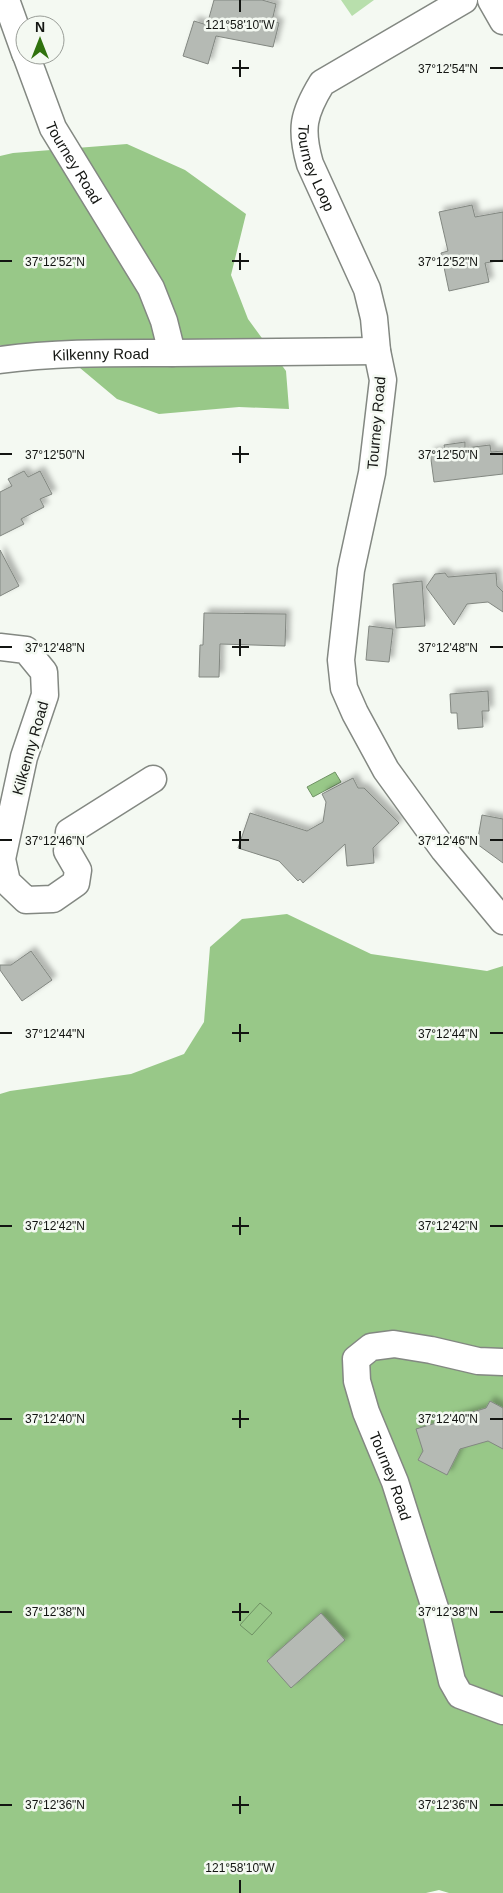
<svg xmlns="http://www.w3.org/2000/svg" width="503" height="1893" viewBox="0 0 503 1893" font-family="Helvetica,sans-serif">
  <style>
    .green { fill: #b8dfac }
    .forest { fill: #98c888 }
    .water { fill: #98c888; stroke: #709265 }
    .building { fill: #b5bab4; stroke: #828781; filter: url(#shadow) }
    .lines { fill: none; stroke-linecap: round; stroke-linejoin: round }
    .minor-casing { stroke: #838882; stroke-width: 29 }
    .minor { stroke: #fff; stroke-width: 26 }
    .ticks { fill: none; stroke: #131512; stroke-width: 2 }
    .labels { text-anchor: middle; dominant-baseline: central; stroke-width: 5; stroke-linejoin: round; paint-order: stroke }
    .street-label { font-size: 15px; fill: #131512; stroke: #f4f9f2 }
    .ticks-label { font-size: 12px; text-anchor: middle; fill: #131512; stroke: #f4f9f2; stroke-width: 5; stroke-linejoin: round; paint-order: stroke }
  </style>
  <defs>
    <filter id="shadow"><feDropShadow dx="4.5" dy="-4.5" stdDeviation="2.5" flood-color="#0004"/></filter>
  </defs>
  <rect width="100%" height="100%" fill="#f4f9f2"/>
  <path class="green" d="M341,0H374L352,16Z"/>
  <g class="forest">
    <path d="M127,144L185,170L246,214L231,275L248,319L286,371L289,409L239,407L159,414L117,399L55,347L0,345V156L13,153Z"/>
    <path d="M287,914L371,954L487,971L503,966V1893H449L439,1890L426,1893H0V1094L10,1091L131,1074L184,1054L204,1022L210,947L242,919Z"/>
  </g>
  <g class="water">
    <path d="M335,772L341,782L313,797L307,787Z"/>
    <path d="M260,1603L272,1613L252,1635L240,1625Z"/>
  </g>
  <g class="building">
    <path d="M214,0H262L276,4L272,21L279,23L273,47L216,36L208,64L183,56L194,21L207,25Z"/>
    <path d="M472,205L475,217L503,212V260L485,263L489,282L449,291L441,253L448,251L439,212Z"/>
    <path d="M465,442V448L490,445L491,452L503,451V474L434,482L430,452L445,450L444,445Z"/>
    <path d="M24,471L28,477L40,471L52,494L40,499L44,507L21,519L24,524L0,536V492L12,486L8,479Z"/>
    <path d="M0,550L19,586L0,596Z"/>
    <path d="M445,573L448,577L496,573L497,586L503,592V612L488,602L467,604L454,625L426,587L435,574Z"/>
    <path d="M422,581L425,626L396,628L393,584Z"/>
    <path d="M204,613L286,614L285,646L220,644L219,677H199L200,645H203Z"/>
    <path d="M369,626L393,629L389,662L366,660Z"/>
    <path d="M488,691L489,711H482L483,727L458,729L457,713H451L450,694Z"/>
    <path d="M353,778L358,788H364L399,823L373,848L374,863L347,866L345,844L303,883L300,879L298,881L279,861L238,848L250,813L307,831L323,822L326,802L322,794Z"/>
    <path d="M482,815L503,819V863L477,844Z"/>
    <path d="M31,951L52,980L22,1001L0,970V965H11Z"/>
    <path d="M490,1401L503,1408V1449L488,1441L460,1449L447,1475L418,1460L423,1451L416,1429L486,1408Z"/>
    <path d="M321,1613L345,1640L291,1688L267,1661Z"/>
  </g>
  <g class="lines">
    <g class="minor-casing">
      <g id="minor">
        <path d="M6,0L25,53"/>
        <path id="s1" d="M464,0L322,83C303,114 300,129 310,164L367,289L374,318L377,351L383,380L372,473L351,570L341,660L344,688L355,713L386,770L444,850L503,921"/>
        <path d="M491,0L503,21"/>
        <path id="s2" d="M26,55L53,128L151,288L164,321L172,353L377,351"/>
        <path id="s3" d="M0,360C57,352 115,353 172,353"/>
        <path d="M0,647L26,650L44,672L45,695L24,757L2,859L7,882L26,900L53,899L76,883L78,870L67,851L69,832L153,779"/>
        <path id="s4" d="M503,1362L478,1361L431,1350L394,1344L371,1347L356,1359L357,1381L366,1412L395,1482L435,1608L452,1681L460,1695L503,1711"/>
      </g>
    </g>
    <use href="#minor" class="minor"/>
  </g>
  <path class="ticks" d="M240,0V12M240,60V77M232,68H249M490,68H503M240,253V270M0,261H12M232,261H249M490,261H503M240,446V463M0,454H12M232,454H249M490,454H503M240,639V656M0,647H12M232,647H249M490,647H503M240,831V849M0,840H12M232,840H249M490,840H503M240,1024V1042M0,1033H12M232,1033H249M490,1033H503M240,1217V1235M0,1226H12M232,1226H249M490,1226H503M240,1410V1428M0,1419H12M232,1419H249M490,1419H503M240,1603V1621M0,1612H12M232,1612H249M490,1612H503M240,1796V1814M0,1805H12M232,1805H249M490,1805H503M240,1880V1893"/>
  <g class="labels">
    <g class="street-label">
      <text stroke="none"><textPath href="#s2" startOffset="118">Tourney Road</textPath></text>
      <text stroke="none"><textPath href="#s1" startOffset="255">Tourney Loop</textPath></text>
      <text stroke="none"><textPath href="#s3" startOffset="101">Kilkenny Road</textPath></text>
      <text transform="translate(376 423) rotate(-85)">Tourney Road</text>
      <text transform="translate(30 748) rotate(-74)">Kilkenny Road</text>
      <text stroke="none"><textPath href="#s4" startOffset="276">Tourney Road</textPath></text>
    </g>
  </g>
  <g class="ticks-label">
    <text x="240" y="29">121°58'10"W</text>
    <text x="448" y="73">37°12'54"N</text>
    <text x="55" y="266">37°12'52"N</text>
    <text x="448" y="266">37°12'52"N</text>
    <text x="55" y="459">37°12'50"N</text>
    <text x="448" y="459">37°12'50"N</text>
    <text x="55" y="652">37°12'48"N</text>
    <text x="448" y="652">37°12'48"N</text>
    <text x="55" y="845">37°12'46"N</text>
    <text x="448" y="845">37°12'46"N</text>
    <text x="55" y="1038">37°12'44"N</text>
    <text x="448" y="1038">37°12'44"N</text>
    <text x="55" y="1230">37°12'42"N</text>
    <text x="448" y="1230">37°12'42"N</text>
    <text x="55" y="1423">37°12'40"N</text>
    <text x="448" y="1423">37°12'40"N</text>
    <text x="55" y="1616">37°12'38"N</text>
    <text x="448" y="1616">37°12'38"N</text>
    <text x="55" y="1809">37°12'36"N</text>
    <text x="448" y="1809">37°12'36"N</text>
    <text x="240" y="1872">121°58'10"W</text>
  </g>
  <g transform="translate(40 40)"><circle r="24" fill="#f4f9f2" stroke="#9a9e98"/>
  <path d="M0-4L9 19L0 12L-9 19Z" fill="#30720e"/>
  <text y="-8" font-size="14" font-weight="bold" text-anchor="middle" fill="#131512">N</text>
  </g>
</svg>
